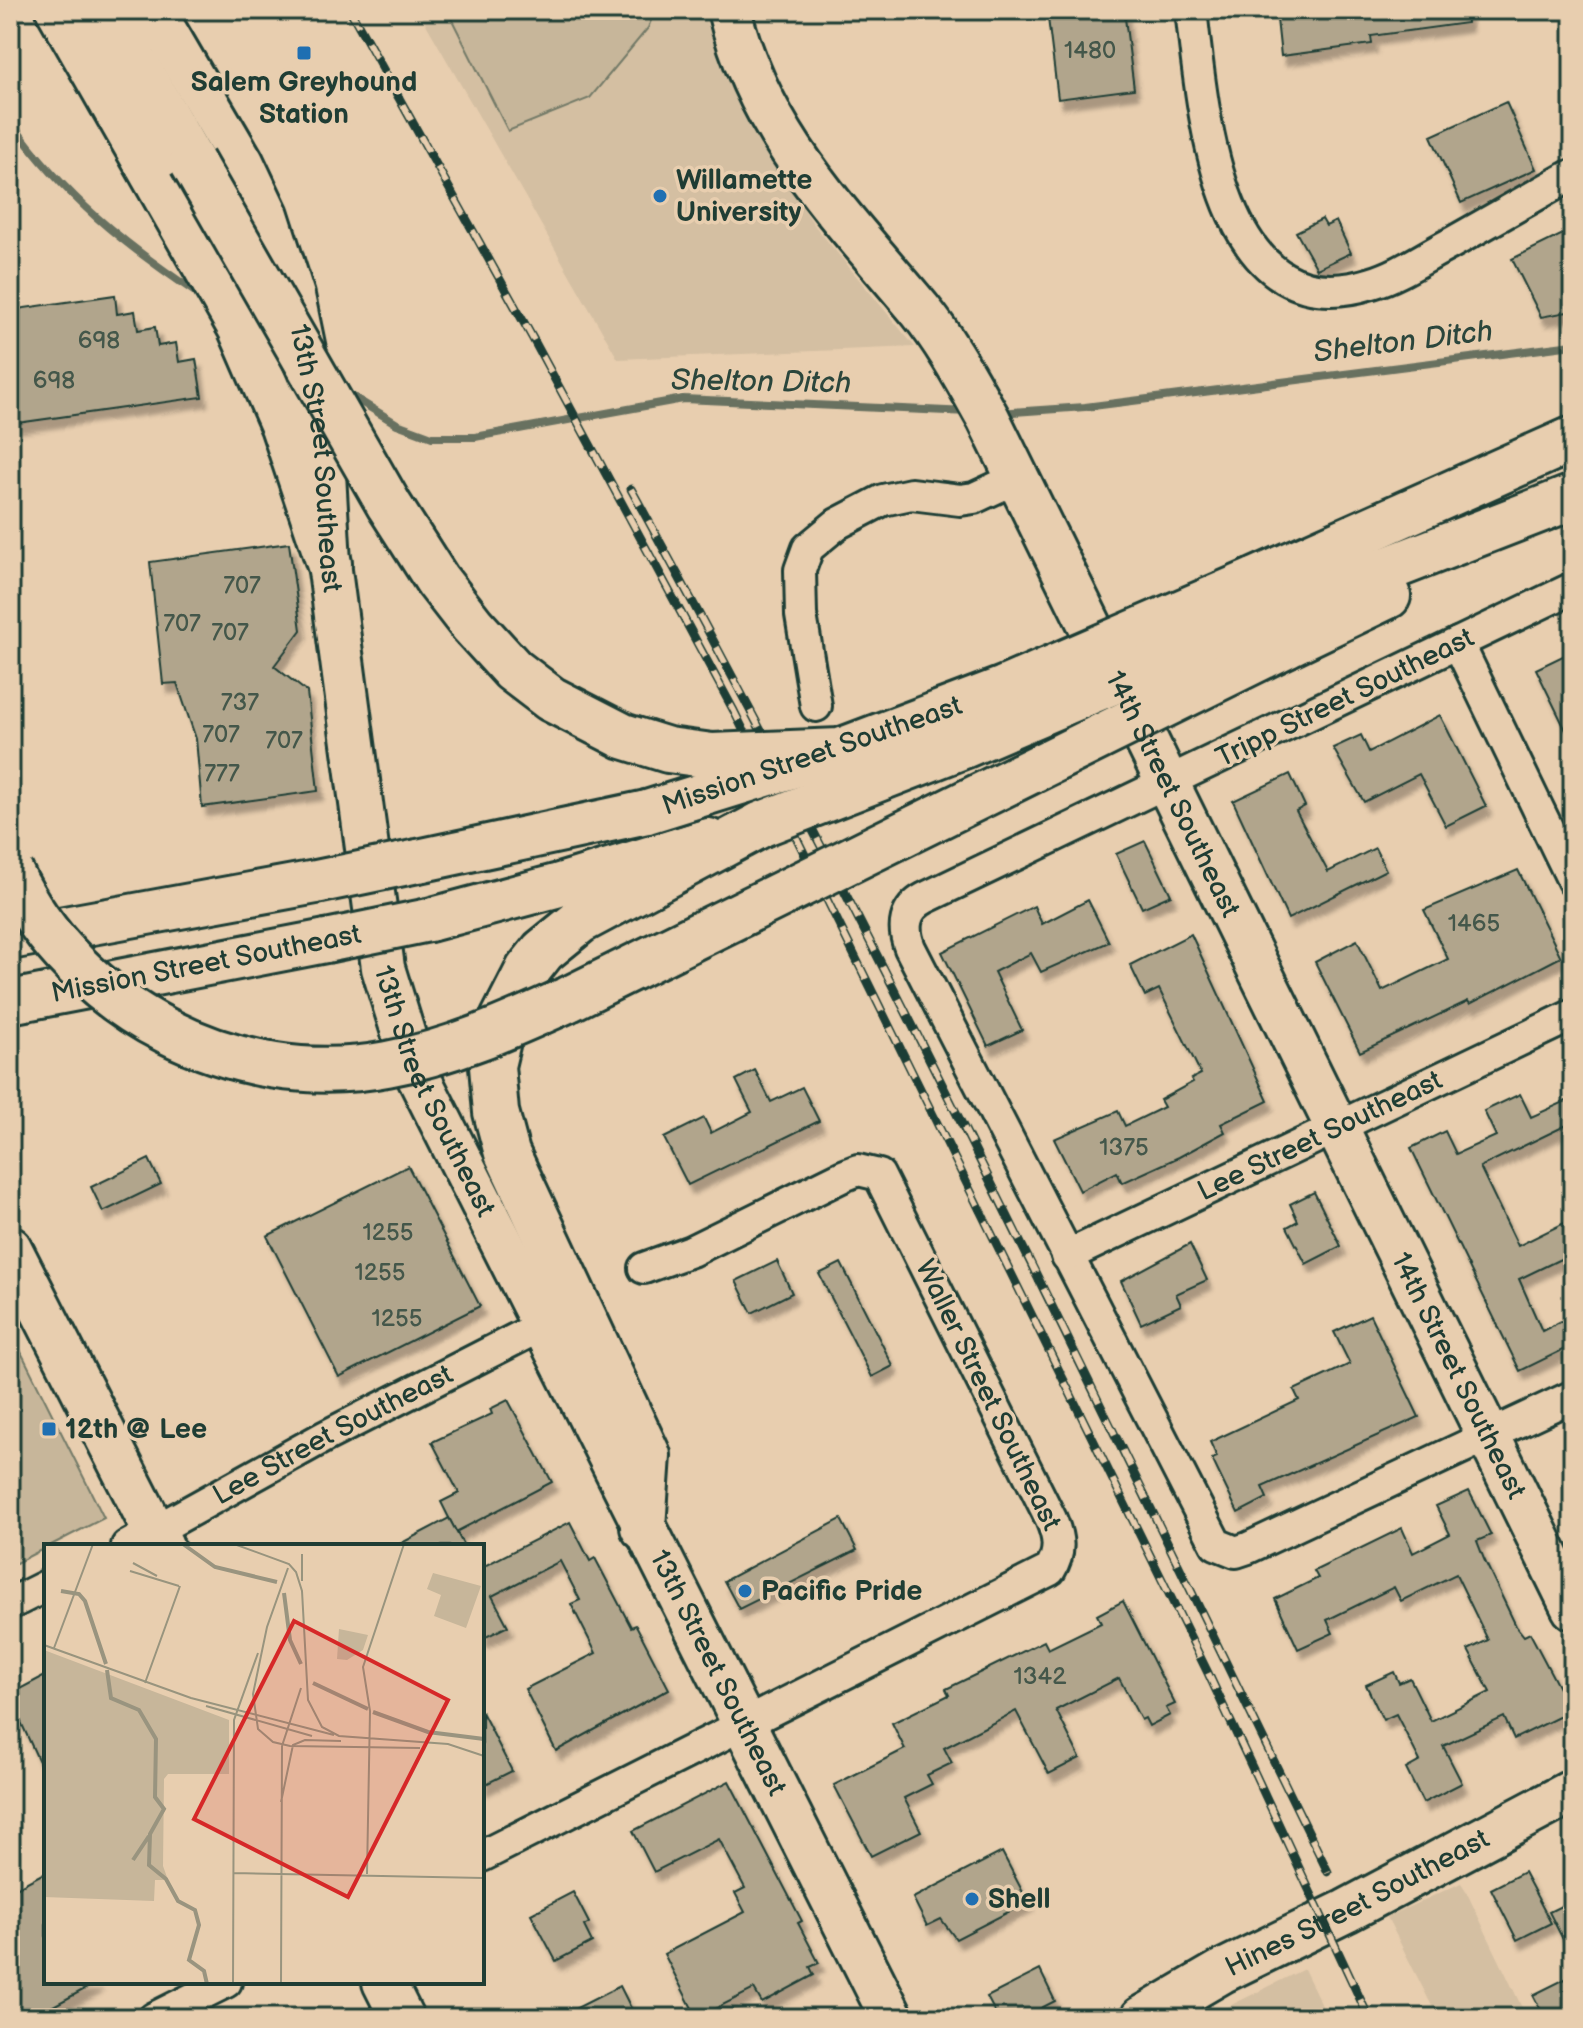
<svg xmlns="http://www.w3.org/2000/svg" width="1583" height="2028" viewBox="0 0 1583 2028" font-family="'Balsamiq Sans',sans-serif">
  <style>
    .built { fill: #d4bfa2 }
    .green { fill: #c7b69a; stroke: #737a67; stroke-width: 2 }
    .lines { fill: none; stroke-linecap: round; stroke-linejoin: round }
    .stream { stroke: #687161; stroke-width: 8 }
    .building { fill: #b1a58c; stroke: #1f3d34; stroke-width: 2; filter: url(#shadow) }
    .street-casing { stroke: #1f3d34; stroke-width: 36 }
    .secondary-casing { stroke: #1f3d34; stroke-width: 48 }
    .highway-casing { stroke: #1f3d34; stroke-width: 50 }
    .street { stroke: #e8ceaf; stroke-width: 30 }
    .secondary { stroke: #e8ceaf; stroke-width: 42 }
    .highway { stroke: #e8ceaf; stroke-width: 44 }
    .rail-casing { stroke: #1f3d34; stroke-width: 9 }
    .rail { stroke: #e8ceaf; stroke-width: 6; stroke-dasharray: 18; stroke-linecap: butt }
    .secondary-bridge-casing { stroke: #1f3d34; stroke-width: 48; stroke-linecap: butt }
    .highway-bridge-casing { stroke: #1f3d34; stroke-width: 50; stroke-linecap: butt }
    .secondary-bridge { stroke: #e8ceaf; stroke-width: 42 }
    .highway-bridge { stroke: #e8ceaf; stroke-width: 44 }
    .poi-dot { fill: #1f6fb2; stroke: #e8ceaf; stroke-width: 3 }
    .labels { text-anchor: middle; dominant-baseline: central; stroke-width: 7; stroke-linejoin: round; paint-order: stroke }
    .number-label { font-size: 24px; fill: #44574a }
    .poi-label { font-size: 28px; font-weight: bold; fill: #1f3d34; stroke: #e8ceaf; text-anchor: start }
    .street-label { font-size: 28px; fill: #1f3d34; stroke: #e8ceaf }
    .water-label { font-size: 30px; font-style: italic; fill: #2b463c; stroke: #e8ceaf }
    .inset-river { fill: none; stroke: #99947f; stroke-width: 4 }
    .inset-road { fill: none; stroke: #98947e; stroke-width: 2 }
    .view { fill: #d62828; fill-opacity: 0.15; stroke: #d62828; stroke-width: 4 }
    .inset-edge { fill: none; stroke: #1f3d34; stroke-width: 4 }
  </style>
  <defs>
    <filter id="shadow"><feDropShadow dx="5" dy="9" stdDeviation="2" flood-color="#0004"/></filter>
  </defs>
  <rect width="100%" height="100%" fill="#e8ceaf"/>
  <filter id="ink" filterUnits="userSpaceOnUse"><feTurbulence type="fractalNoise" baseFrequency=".0125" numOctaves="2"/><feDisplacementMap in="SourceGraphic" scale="16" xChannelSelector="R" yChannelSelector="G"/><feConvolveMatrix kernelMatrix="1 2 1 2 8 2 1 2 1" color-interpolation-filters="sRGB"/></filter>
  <g filter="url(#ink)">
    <g class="built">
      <path d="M418,10H701L748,122L775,166L815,226L915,347L618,359Z"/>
      <path d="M1461,1883L1465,1889L1527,2018H1438L1387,1917Z"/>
      <path d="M1304,1969L1328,2018H1205Z"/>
    </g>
    <g class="green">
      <path d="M447,10H655L648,28L590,98L508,131Z"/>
      <path d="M10,1330L104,1518L10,1566Z"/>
    </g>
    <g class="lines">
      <g class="stream">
        <path d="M10,121C66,198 122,243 201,296"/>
        <path d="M345,392L397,424L432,437H475L683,399L969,412"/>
        <path d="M998,413L1085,407L1573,345"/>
      </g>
    </g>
    <g class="building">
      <path d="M1047,10H1124L1134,89L1058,99Z"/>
      <path d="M1276,10H1466L1467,23L1371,36L1372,44L1281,56Z"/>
      <path d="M1506,102L1536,169L1461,203L1431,136Z"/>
      <path d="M1322,219L1326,226L1336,221L1351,253L1317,269L1296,232Z"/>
      <path d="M1573,229V311L1541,317L1512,259Z"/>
      <path d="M115,295L117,314L135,311L138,330L155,327L158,346L176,343L179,362L196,359L202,397L10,424V310Z"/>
      <path d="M289,543L301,630L274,666L307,692L318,791L202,807L196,739L177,683L163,684L150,562Z"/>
      <path d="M1573,651V745L1536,669Z"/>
      <path d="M1440,715L1486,806L1446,826L1419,774L1364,802L1333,748L1361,735L1369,752Z"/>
      <path d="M1290,774L1305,806L1296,811L1328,872L1375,848L1386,870L1288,919L1233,801Z"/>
      <path d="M1145,841L1171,895L1142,908L1116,854Z"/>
      <path d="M1518,870L1561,957L1470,1004L1468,1001L1360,1052L1315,962L1357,940L1382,991L1448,959L1424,910Z"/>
      <path d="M1088,900L1109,942L1041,972L1031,953L994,972L1022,1030L988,1046L942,952L1034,906L1042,924Z"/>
      <path d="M1191,934L1268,1101L1221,1124L1225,1132L1179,1157L1122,1183L1117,1172L1080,1191L1054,1139L1118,1111L1125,1126L1164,1107L1160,1100L1193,1082L1191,1079L1201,1074L1159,989L1145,996L1130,965Z"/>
      <path d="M755,1070L771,1102L802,1087L819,1121L688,1185L664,1138L704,1118L711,1133L752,1112L736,1080Z"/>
      <path d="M1520,1094L1531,1117L1573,1098V1122L1480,1167L1518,1246L1564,1223L1573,1242V1253L1519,1279L1542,1331L1573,1315V1345L1520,1371L1411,1148L1445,1131L1456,1154L1496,1136L1484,1111Z"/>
      <path d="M149,1159L161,1184L103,1212L91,1187Z"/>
      <path d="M408,1166L480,1306L339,1377L267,1236Z"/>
      <path d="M1314,1192L1341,1246L1306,1264L1287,1227L1298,1221L1290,1204Z"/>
      <path d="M1190,1244L1207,1280L1176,1294L1181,1305L1141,1324L1121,1281Z"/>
      <path d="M777,1261L792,1293L752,1313L736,1281Z"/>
      <path d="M841,1263L893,1366L872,1377L819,1274Z"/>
      <path d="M1370,1315L1419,1417L1262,1487L1267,1498L1238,1513L1212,1459L1217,1457L1210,1442L1299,1400L1294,1390L1350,1364L1334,1332Z"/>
      <path d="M508,1400L552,1482L456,1532L441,1502L459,1493L432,1442L492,1414L490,1409Z"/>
      <path d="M1469,1491L1491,1535L1477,1541L1484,1559L1516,1626L1524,1636L1530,1633L1571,1711L1514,1739L1504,1717L1443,1746L1462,1783L1423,1803L1406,1769L1420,1761L1396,1714L1383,1720L1366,1685L1394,1672L1399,1683L1410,1678L1431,1721L1490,1692L1468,1650L1488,1640L1456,1574L1401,1601L1394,1587L1327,1620L1333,1633L1298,1649L1275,1599L1318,1578L1314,1571L1402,1528L1413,1553L1450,1534L1436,1506Z"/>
      <path d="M449,1518L464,1546H396Z"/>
      <path d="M841,1519L857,1550L739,1609L724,1581Z"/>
      <path d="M570,1522L590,1561L595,1558L631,1627L636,1625L669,1689L556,1751L525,1689L596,1653L571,1604L580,1600L560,1561L492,1596L508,1626L482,1639V1567Z"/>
      <path d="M1123,1601L1175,1704L1166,1708L1170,1715L1149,1726L1145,1718L1141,1720L1119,1678L1056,1710L1080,1758L1049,1774L1016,1711L944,1748L952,1763L927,1775L932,1784L904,1798L921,1831L871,1856L834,1785L905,1749L892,1723L949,1695L946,1689L979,1673L1044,1641L1048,1649L1101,1623L1097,1615Z"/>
      <path d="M46,1675V1777L10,1698V1694Z"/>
      <path d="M482,1712L512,1771L482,1786Z"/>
      <path d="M729,1781L802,1921L798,1923L819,1963L810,1967L814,1975L762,2003L754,1989L697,2018L664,1954L745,1912L735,1893L745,1888L719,1839L654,1872L633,1831Z"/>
      <path d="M1002,1852L1028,1902L956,1939L941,1919L927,1926L913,1898Z"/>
      <path d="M46,1872V1982H98L31,2018H10V1891Z"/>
      <path d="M1524,1872L1551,1923L1517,1940L1491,1889Z"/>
      <path d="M573,1892L589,1923L584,1926L592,1942L556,1961L531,1914Z"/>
      <path d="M1573,1900V1959L1549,1912Z"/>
      <path d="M1040,1970L1055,2001L1022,2018H998L987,1997Z"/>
      <path d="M1573,1975V2013L1564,2018H1545L1533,1995Z"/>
      <path d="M620,1986L636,2018H557Z"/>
    </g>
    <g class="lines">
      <g class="street-casing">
        <g id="street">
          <path d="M1191,10C1203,109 1217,332 1372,283C1399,275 1423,258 1448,245C1488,222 1529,199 1570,176"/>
          <path d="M1573,588L925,898C904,909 902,928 910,948L1216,1544L1236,1552L1248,1548L1573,1396"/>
          <path d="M1458,643L1573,881"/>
          <path d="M816,706L801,615L800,570L808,548L837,524L883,500L911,494L960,500L974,498L1017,478"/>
          <path id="s1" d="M1067,1256L1573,1015"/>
          <path id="s2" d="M127,1546L324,1437L541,1326"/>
          <path d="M10,1604L46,1586"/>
          <path d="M482,1856L1050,1570C1061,1552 1059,1538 1051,1519L879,1175L858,1170L843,1176L691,1251L644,1268"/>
          <path d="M154,2018L226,1982"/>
        </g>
      </g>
      <g class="secondary-casing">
        <g id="secondary">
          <path id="s3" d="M153,10L242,162L267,215L293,296L322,438L329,563L383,968L414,1068L892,2018"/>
          <path id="s4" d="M729,10C760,136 840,214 920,310C947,343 967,381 988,418L1573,1608"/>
          <path d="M418,861L647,812"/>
          <path d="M429,920L556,886L708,840"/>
          <path d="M10,938L316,882"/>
          <path d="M10,1002L326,941"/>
          <path d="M10,1248L162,1546"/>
          <path d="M384,1982L402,2018"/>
          <path id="s5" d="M1142,2018L1221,1972L1346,1911L1573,1791"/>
        </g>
      </g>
      <g class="highway-casing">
        <g id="highway">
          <path d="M59,10L240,327L283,426L329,563"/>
          <path d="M105,10L192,162"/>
          <path d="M1254,581L1573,439"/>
          <path d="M1269,615L1573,497"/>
          <path d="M1286,645L1388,596"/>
          <path d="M643,1527L648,1455L507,1153L496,1112L492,1066L503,1019L528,970L543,951L580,921L762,824"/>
        </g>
      </g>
      <use href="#street" class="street"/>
      <use href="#secondary" class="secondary"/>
      <use href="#highway" class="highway"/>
      <g class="rail-casing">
        <g id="rail">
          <path d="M350,10L532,337L734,711L1208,1673L1369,2018"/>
          <path d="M631,489C880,941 1101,1408 1328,1872"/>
        </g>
      </g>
      <use href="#rail" class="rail"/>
      <g class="secondary-bridge-casing">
        <g id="secondary-bridge">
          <path d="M647,812L820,758"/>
          <path d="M316,882L418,861"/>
          <path d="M326,941L429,920"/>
        </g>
      </g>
      <g class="highway-bridge-casing">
        <g id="highway-bridge">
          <path d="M192,162L389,505L437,580L472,625L513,670L551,699L623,736L668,750L712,756L840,751L1004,689L1254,581"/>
          <path d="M762,824L963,746L1269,615"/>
          <path d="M10,871C74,1010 237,1093 387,1064C452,1052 509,1026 569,999L1286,645"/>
        </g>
      </g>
      <use href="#secondary-bridge" class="secondary-bridge"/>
      <use href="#highway-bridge" class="highway-bridge"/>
    </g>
  </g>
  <g class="poi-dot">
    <rect x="296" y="45" width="16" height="16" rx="4"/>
    <circle cx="660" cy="196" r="8"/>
    <rect x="41" y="1421" width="16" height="16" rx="4"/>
    <circle cx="745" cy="1591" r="8"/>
    <circle cx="972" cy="1899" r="8"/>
  </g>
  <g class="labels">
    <g class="number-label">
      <text x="1090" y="50">1480</text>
      <text x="99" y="340">698</text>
      <text x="54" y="380">698</text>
      <text x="242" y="585">707</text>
      <text x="182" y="623">707</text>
      <text x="230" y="632">707</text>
      <text x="240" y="702">737</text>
      <text x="221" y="734">707</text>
      <text x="284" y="740">707</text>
      <text x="222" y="773">777</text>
      <text x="1474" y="923">1465</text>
      <text x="1124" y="1147">1375</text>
      <text x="388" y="1232">1255</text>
      <text x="380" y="1272">1255</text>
      <text x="397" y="1318">1255</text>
      <text x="1040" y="1676">1342</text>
    </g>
    <g class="poi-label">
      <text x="304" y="82" text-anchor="middle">Salem Greyhound<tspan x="304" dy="32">Station</tspan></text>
      <text x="676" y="180">Willamette<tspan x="676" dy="32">University</tspan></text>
      <text x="65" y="1429">12th @ Lee</text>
      <text x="761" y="1591">Pacific Pride</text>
      <text x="988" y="1899">Shell</text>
    </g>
    <g class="street-label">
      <text stroke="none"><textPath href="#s3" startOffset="484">13th Street Southeast</textPath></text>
      <text transform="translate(1345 698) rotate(-26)">Tripp Street Southeast</text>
      <text transform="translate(812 756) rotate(-19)">Mission Street Southeast</text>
      <text stroke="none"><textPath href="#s4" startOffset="906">14th Street Southeast</textPath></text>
      <text transform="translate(206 964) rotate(-11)">Mission Street Southeast</text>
      <text stroke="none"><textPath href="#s3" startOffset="1132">13th Street Southeast</textPath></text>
      <text stroke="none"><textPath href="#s1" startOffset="280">Lee Street Southeast</textPath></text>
      <text stroke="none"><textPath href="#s4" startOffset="1554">14th Street Southeast</textPath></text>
      <text transform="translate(988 1395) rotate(64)">Waller Street Southeast</text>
      <text stroke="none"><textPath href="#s2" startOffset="234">Lee Street Southeast</textPath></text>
      <text stroke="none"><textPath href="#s3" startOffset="1780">13th Street Southeast</textPath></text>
      <text stroke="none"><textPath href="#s5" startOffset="244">Hines Street Southeast</textPath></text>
    </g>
    <g class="water-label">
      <text transform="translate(1403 342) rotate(-7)">Shelton Ditch</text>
      <text transform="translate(761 382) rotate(1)">Shelton Ditch</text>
    </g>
  </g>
  <g transform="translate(44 1544)">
    <rect width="440" height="440" fill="#e8ceaf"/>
    <path d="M389,29L437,42L422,84L390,72L397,51L383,45ZM295,85L324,91L319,106L303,116L293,115ZM0,106L185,176V230H124L120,235L119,322L124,336H111L110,357L0,353Z" fill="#c7b69a"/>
    <path class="inset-river" d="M139,0L171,23L233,38M17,47L35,50L41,57L62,120M240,49L246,96L257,120M63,126L67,154L95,166L112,195L111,253L120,265L106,290L105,321L122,335L134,357L151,366L155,381L145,416L160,427L163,440M269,139L324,165M329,168L384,188L440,195M89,316L105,292"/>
    <path class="inset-road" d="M190,0L245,20L252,28L258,47L264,156L278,183L295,192L404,200L440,212M258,10V37M89,19L113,32M244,24L223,83L209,150L214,185L229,198L246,202L376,204M86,27L135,42M0,101L147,154L290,191M10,104L49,0M101,139L136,42M162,162L268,192M237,258L249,201L261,196L297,197M190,329L440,334M323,330L326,167L319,123L360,0M189,440L190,176L214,109M237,440L238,202L257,144"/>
    <path class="view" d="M250,77L404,156L304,353L150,275Z"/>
    <rect width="440" height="440" class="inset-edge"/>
  </g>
  <rect width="1583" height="2028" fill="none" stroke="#e8ceaf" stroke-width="40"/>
  <rect x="20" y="20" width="1543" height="1988" fill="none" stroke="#1f3d34" stroke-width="3" filter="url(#ink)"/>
</svg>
